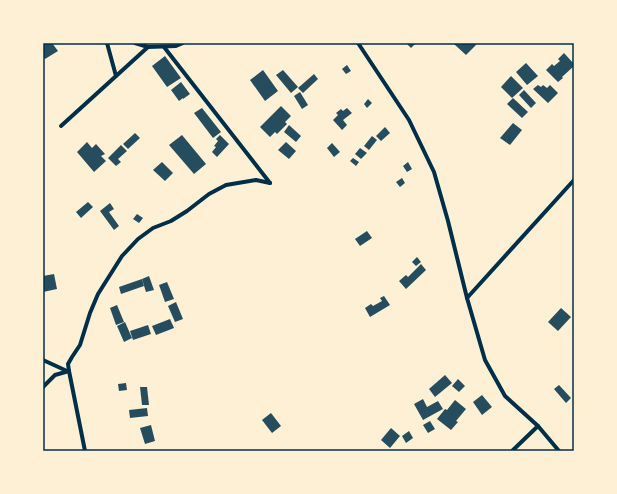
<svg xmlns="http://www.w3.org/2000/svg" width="617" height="494" viewBox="0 0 617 494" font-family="Jost,sans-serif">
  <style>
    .building { fill: #264d5e }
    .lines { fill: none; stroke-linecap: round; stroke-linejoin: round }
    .minor { stroke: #003049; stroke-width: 4 }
    .neatline { fill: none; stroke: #003049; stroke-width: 1.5 }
  </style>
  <rect width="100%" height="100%" fill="#fdf0d5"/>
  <g class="building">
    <path d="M43,43H52L58,51L45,59L43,56Z"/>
    <path d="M406,43H416L411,48Z"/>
    <path d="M455,43H474L476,45L466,55L454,44Z"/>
    <path d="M564,53L574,64V66L562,77L563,78L558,82L546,70L552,64L554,66L560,61L558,59Z"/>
    <path d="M165,56L181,78L167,87L152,66Z"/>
    <path d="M526,63L538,76L527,85L516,72Z"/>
    <path d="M347,65L351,71L346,74L342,69Z"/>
    <path d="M263,70L278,91L265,101L250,80Z"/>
    <path d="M283,70L298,87L291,93L276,75Z"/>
    <path d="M314,74L318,79L303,93L298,88Z"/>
    <path d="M511,76L523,88L512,98L501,87Z"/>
    <path d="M181,82L190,94L183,99V98L179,101L171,90Z"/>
    <path d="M538,85L541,87L543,85L547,88L550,85L558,93L548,103L533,89Z"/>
    <path d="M524,90L536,103L531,108L519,95Z"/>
    <path d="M300,92L308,105L302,109L294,96Z"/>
    <path d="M513,98L528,112L522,118L507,104Z"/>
    <path d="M368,99L372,103L367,108L364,104Z"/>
    <path d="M281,106L291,116L285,122L287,124L277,134L275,132L270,137L260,127Z"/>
    <path d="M202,108L221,132L213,138L194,113Z"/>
    <path d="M347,108L352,113L343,120L347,125L342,130L333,120L338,115L336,113L341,109L343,111Z"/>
    <path d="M513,123L522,130L510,145L500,138Z"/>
    <path d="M289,125L301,136L296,142L284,132Z"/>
    <path d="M385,127L390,133L381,141L376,136Z"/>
    <path d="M135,133L140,138L128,149L123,144Z"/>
    <path d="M182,135L206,164L194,174L169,145Z"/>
    <path d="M220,135L229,144L217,157L212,152L216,147L214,146L218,141L216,139Z"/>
    <path d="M372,136L377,140L369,150L364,146Z"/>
    <path d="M87,142L92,148L96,144L105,154L101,156L106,161L94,172L77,152Z"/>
    <path d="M286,142L296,151L289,159L278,150Z"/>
    <path d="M332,143L340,152L334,157L327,148Z"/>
    <path d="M121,145L127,151L118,159L121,162L116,166L108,158Z"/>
    <path d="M360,148L367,153L361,159L355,154Z"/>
    <path d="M353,158L359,162L356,166L350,161Z"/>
    <path d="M162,162L173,173L165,181L153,170Z"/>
    <path d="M408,162L412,169L407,172L403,166Z"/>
    <path d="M402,178L405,183L400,187L396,182Z"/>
    <path d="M88,202L93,207L81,218L76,212Z"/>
    <path d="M110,203L114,209L109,212L119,226L114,230L100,211Z"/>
    <path d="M137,214L143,218L139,223L133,219Z"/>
    <path d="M367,231L372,238L360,246L355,239Z"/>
    <path d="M417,257L421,262L416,266L412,262Z"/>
    <path d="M421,264L426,270L406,289L399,281L406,275L408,277Z"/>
    <path d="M54,274L57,289L43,292V276Z"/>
    <path d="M149,276L154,290L146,292L142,279Z"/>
    <path d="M142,279L144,286L121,294L119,287Z"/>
    <path d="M167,282L174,299L165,302L159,285Z"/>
    <path d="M384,296L390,305L370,317L365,308L371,304L373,306L382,301L380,298Z"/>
    <path d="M176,302L183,319L175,322L168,306Z"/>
    <path d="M117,305L124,322L116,325L110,308Z"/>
    <path d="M561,308L571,317L558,331L548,322Z"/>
    <path d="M170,319L174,328L156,335L152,326Z"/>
    <path d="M125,322L132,338L124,342L117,326Z"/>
    <path d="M148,325L151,334L133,340L130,331Z"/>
    <path d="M445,375L452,383L435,397L429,389Z"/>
    <path d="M458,379L465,386L459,392L452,386Z"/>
    <path d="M126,383L127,390L119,391L118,384Z"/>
    <path d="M559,385L571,398L566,403L554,389Z"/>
    <path d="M140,387H147L149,405H142Z"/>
    <path d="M482,395L492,407L482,415L473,402Z"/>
    <path d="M423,399L427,407L438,401L443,409L423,420L414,404Z"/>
    <path d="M455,400L466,409L456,421L458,422L451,430L437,419L445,409L447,410Z"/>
    <path d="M147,408L148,416L130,418L129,410Z"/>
    <path d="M271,413L281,426L272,433L262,420Z"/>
    <path d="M430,421L435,429L428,433L423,425Z"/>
    <path d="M151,425L155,441L145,444L140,428Z"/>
    <path d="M391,428L400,436L390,448L381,440Z"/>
    <path d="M409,431L413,438L406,443L402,436Z"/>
  </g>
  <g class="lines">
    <g class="minor">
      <path d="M107,43L116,76"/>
      <path d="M135,43L148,47L176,46L183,43"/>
      <path d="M358,43L409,120L434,172L448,221L467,298L485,360L505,396L538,426L559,451"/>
      <path d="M164,47L270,183"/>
      <path d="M61,126L148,47"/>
      <path d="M467,298L574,180"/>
      <path d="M43,360L67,371"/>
      <path d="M43,387L55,375L69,371"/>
      <path d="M85,451L69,371L68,364L72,357L80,345L90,313L98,294L122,256L138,239L153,228L171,221L187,211L209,194L226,185L256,180L270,183"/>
      <path d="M512,451L538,426"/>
    </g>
  </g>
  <rect width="617" height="494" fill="none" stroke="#fdf0d5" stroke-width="88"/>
  <rect x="44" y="44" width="529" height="406" class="neatline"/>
</svg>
